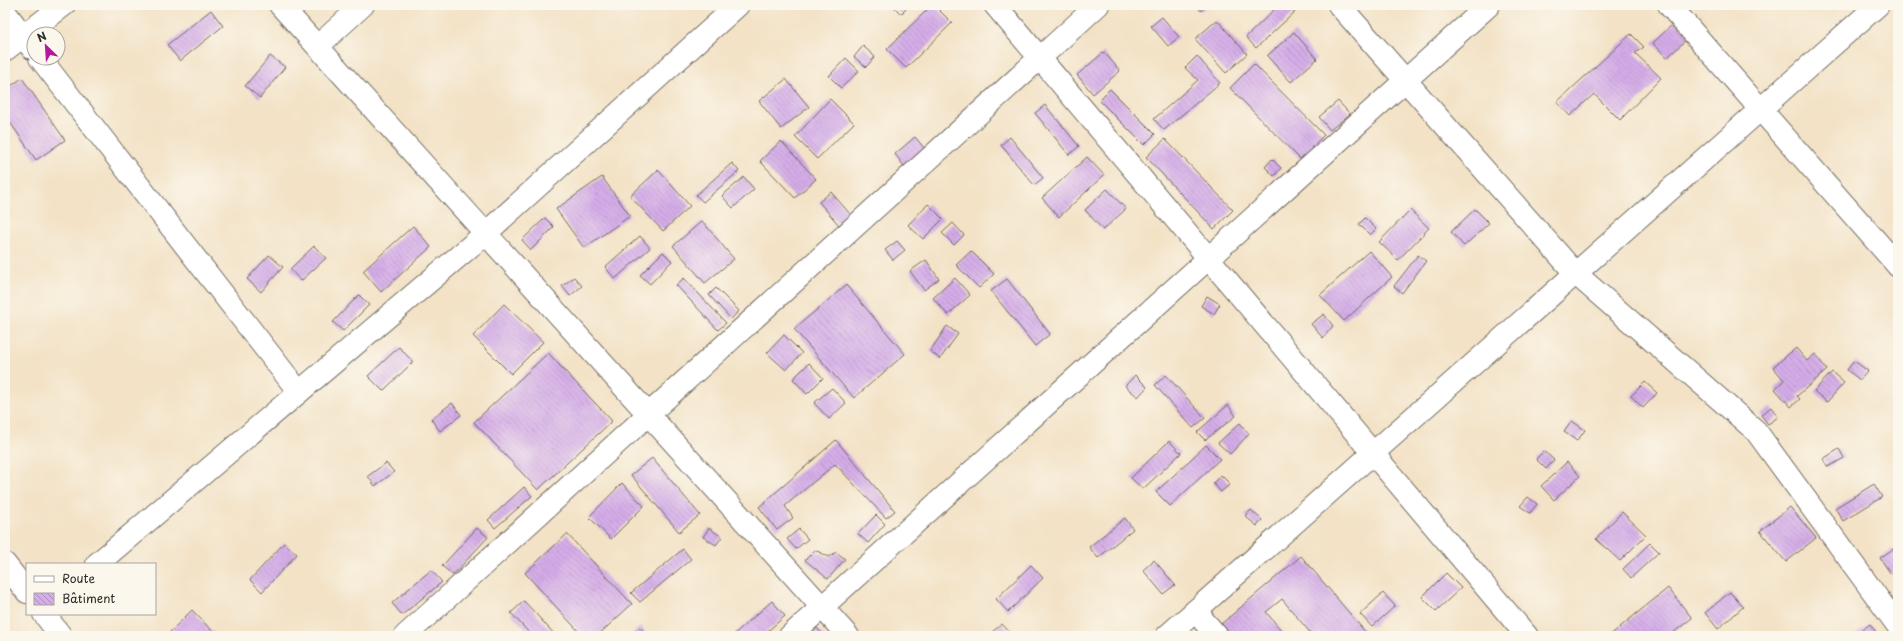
<svg xmlns="http://www.w3.org/2000/svg" width="1903" height="641" viewBox="0 0 1903 641" font-family="'Playpen Sans',sans-serif">
  <style>
    .building { fill: url(#building-back-hatch) }
    .lines { fill: none; stroke-linecap: round; stroke-linejoin: round }
    .minor-casing { stroke: #716b61; stroke-width: 24 }
    .minor { stroke: #fff; stroke-width: 22 }
  </style>
  <defs>
    <pattern id="building-back-hatch" width="6" height="6" patternUnits="userSpaceOnUse"><rect width="6" height="6" fill="#d5ade9"/><path d="M-1 5l2 2M0 0l6 6M5-1l2 2" fill="none" stroke="#ad8dbd"/></pattern>
  </defs>
  <rect width="100%" height="100%" fill="#fbf7ec"/>
  <filter id="ink" filterUnits="userSpaceOnUse"><feTurbulence type="fractalNoise" baseFrequency=".025" numOctaves="2"/><feDisplacementMap in="SourceGraphic" scale="8" xChannelSelector="R" yChannelSelector="G"/><feConvolveMatrix kernelMatrix="1 2 1 2 8 2 1 2 1" color-interpolation-filters="sRGB"/></filter>
  <filter id="wash" filterUnits="userSpaceOnUse"><feTurbulence type="fractalNoise" baseFrequency=".012" numOctaves="4" result="noise"/><feDisplacementMap in="SourceGraphic" scale="16" xChannelSelector="R" yChannelSelector="G"/><feGaussianBlur stdDeviation="0.9" result="paint"/><feColorMatrix in="noise" values="0 0 0 0 0 0 0 0 0 0 0 0 0 0 0 0 0 1.4 0 .05"/><feComposite in="paint" operator="in"/></filter>
  <g filter="url(#wash)">
    <rect width="100%" height="100%" fill="#f3e2c6"/>
    <g id="blocks">
      <g class="building">
        <path d="M892,5H910L901,14Z"/>
        <path d="M932,5H934L952,23L906,68L887,49Z"/>
        <path d="M1196,5H1207L1201,11Z"/>
        <path d="M1279,5H1287L1295,12L1256,48L1246,37Z"/>
        <path d="M211,10L223,26L180,61L167,45Z"/>
        <path d="M1162,17L1179,37L1168,46L1151,26Z"/>
        <path d="M1217,20L1247,54L1226,73L1195,39Z"/>
        <path d="M1676,21L1690,36L1667,58L1653,43Z"/>
        <path d="M1294,32L1317,59L1291,82L1267,56Z"/>
        <path d="M1631,34L1644,47L1635,53L1661,78L1620,120L1594,94L1570,116L1557,102Z"/>
        <path d="M863,46L875,57L866,67L854,57Z"/>
        <path d="M1104,52L1120,71L1093,94L1077,75Z"/>
        <path d="M270,56L285,67L260,98L245,86Z"/>
        <path d="M1197,56L1220,83L1164,130L1154,119L1198,80L1185,68Z"/>
        <path d="M846,58L859,71L841,88L829,76Z"/>
        <path d="M1254,64L1324,135L1300,159L1230,88Z"/>
        <path d="M22,78L65,140L36,160L5,115V90Z"/>
        <path d="M786,79L809,107L781,129L759,101Z"/>
        <path d="M1110,89L1155,134L1144,145L1099,100Z"/>
        <path d="M830,99L854,123L817,159L795,137Z"/>
        <path d="M1338,101L1350,114L1330,130L1319,117Z"/>
        <path d="M1045,105L1079,146L1069,155L1035,113Z"/>
        <path d="M915,137L925,149L904,166L895,154Z"/>
        <path d="M1010,137L1043,178L1034,185L1001,145Z"/>
        <path d="M1165,139L1233,210L1214,229L1146,157Z"/>
        <path d="M781,141L816,179L795,198L760,161Z"/>
        <path d="M1087,157L1104,175L1059,217L1042,198Z"/>
        <path d="M1272,159L1281,168L1274,176L1265,167Z"/>
        <path d="M732,163L739,171L703,202L696,195Z"/>
        <path d="M658,170L690,206L663,231L630,196Z"/>
        <path d="M602,177L630,216L584,248L556,209Z"/>
        <path d="M744,177L754,189L733,208L722,196Z"/>
        <path d="M1107,189L1126,209L1103,230L1085,210Z"/>
        <path d="M831,192L851,215L839,225L819,202Z"/>
        <path d="M928,204L943,219L923,239L908,225Z"/>
        <path d="M1475,209L1489,223L1464,246L1451,232Z"/>
        <path d="M1410,210L1429,228L1398,260L1379,242Z"/>
        <path d="M545,218L554,227L531,250L522,240Z"/>
        <path d="M1365,218L1376,229L1370,235L1359,224Z"/>
        <path d="M702,221L734,259L705,283L673,246Z"/>
        <path d="M953,223L964,235L954,245L942,233Z"/>
        <path d="M413,226L431,247L381,292L363,271Z"/>
        <path d="M640,236L650,248L615,279L605,267Z"/>
        <path d="M897,241L905,250L893,260L885,250Z"/>
        <path d="M314,246L326,258L301,281L290,269Z"/>
        <path d="M971,251L994,274L979,288L956,265Z"/>
        <path d="M1369,251L1392,277L1344,321L1320,295Z"/>
        <path d="M663,252L672,261L650,284L640,275Z"/>
        <path d="M269,255L283,267L261,292L247,279Z"/>
        <path d="M1418,255L1426,261L1402,293L1394,286Z"/>
        <path d="M926,260L939,279L924,290L910,271Z"/>
        <path d="M574,277L582,286L570,296L562,286Z"/>
        <path d="M684,278L726,323L718,330L676,285Z"/>
        <path d="M955,278L970,295L948,315L933,298Z"/>
        <path d="M1007,279L1050,334L1035,346L991,291Z"/>
        <path d="M846,285L905,354L854,398L794,329Z"/>
        <path d="M716,288L739,311L731,319L709,295Z"/>
        <path d="M359,295L369,305L343,331L333,322Z"/>
        <path d="M1207,296L1220,304L1214,314L1201,306Z"/>
        <path d="M504,304L543,342L511,374L473,336Z"/>
        <path d="M1324,314L1333,326L1323,338L1311,324Z"/>
        <path d="M947,326L958,334L940,359L930,351Z"/>
        <path d="M784,335L802,353L786,370L767,353Z"/>
        <path d="M399,347L413,362L383,391L368,376Z"/>
        <path d="M1796,348L1807,361L1815,354L1827,370L1797,396L1800,399L1791,407L1775,389L1784,380L1773,367Z"/>
        <path d="M548,353L612,421L538,490L474,422Z"/>
        <path d="M1854,361L1868,371L1860,380L1847,370Z"/>
        <path d="M809,363L823,378L807,394L793,379Z"/>
        <path d="M1832,372L1844,383L1827,402L1814,391Z"/>
        <path d="M1135,375L1147,387L1138,397L1125,386Z"/>
        <path d="M1166,375L1205,418L1193,428L1155,385Z"/>
        <path d="M1645,382L1657,393L1643,408L1631,396Z"/>
        <path d="M832,388L846,403L829,419L814,403Z"/>
        <path d="M452,403L461,415L440,431L431,419Z"/>
        <path d="M1228,405L1236,416L1205,440L1197,432Z"/>
        <path d="M1771,407L1778,417L1768,424L1761,415Z"/>
        <path d="M1572,421L1585,430L1577,441L1564,432Z"/>
        <path d="M1240,423L1249,434L1230,454L1218,443Z"/>
        <path d="M836,440L895,511L886,518L835,464L785,506L793,518L777,530L759,507Z"/>
        <path d="M1169,441L1181,453L1143,489L1131,478Z"/>
        <path d="M1206,445L1220,459L1170,506L1156,492Z"/>
        <path d="M1839,449L1844,458L1828,467L1823,459Z"/>
        <path d="M1544,451L1554,460L1546,469L1536,459Z"/>
        <path d="M652,458L700,515L679,532L631,475Z"/>
        <path d="M1567,462L1580,476L1554,500L1541,486Z"/>
        <path d="M386,463L394,472L375,486L368,476Z"/>
        <path d="M1221,475L1230,484L1221,492L1213,483Z"/>
        <path d="M622,483L644,506L611,539L589,517Z"/>
        <path d="M1874,484L1882,497L1843,521L1835,508Z"/>
        <path d="M524,487L532,496L495,528L488,520Z"/>
        <path d="M1528,497L1537,504L1530,513L1520,506Z"/>
        <path d="M1790,507L1816,538L1786,562L1760,531Z"/>
        <path d="M1251,510L1262,520L1257,526L1245,516Z"/>
        <path d="M1622,512L1646,535L1620,561L1596,539Z"/>
        <path d="M876,515L885,524L868,543L858,534Z"/>
        <path d="M1125,518L1133,529L1098,558L1089,547Z"/>
        <path d="M477,528L488,537L453,575L442,566Z"/>
        <path d="M709,528L722,537L716,545L703,537Z"/>
        <path d="M799,529L808,539L796,549L787,539Z"/>
        <path d="M567,534L632,604L597,636H583L525,573Z"/>
        <path d="M284,543L297,554L262,592L250,580Z"/>
        <path d="M1650,543L1659,552L1631,578L1623,569Z"/>
        <path d="M683,549L691,559L640,602L631,593Z"/>
        <path d="M1893,549L1898,557V569L1891,574L1880,558Z"/>
        <path d="M815,550L829,557L836,552L845,559L828,579L805,560Z"/>
        <path d="M1301,556L1367,634L1364,636H1313L1282,599L1266,612L1286,636H1229L1220,625Z"/>
        <path d="M1154,560L1175,585L1163,594L1143,570Z"/>
        <path d="M1031,565L1043,578L1008,612L996,599Z"/>
        <path d="M431,570L442,582L402,615L392,603Z"/>
        <path d="M1446,573L1461,588L1436,611L1422,597Z"/>
        <path d="M1668,588L1692,618L1669,636H1609Z"/>
        <path d="M1730,592L1743,607L1718,629L1705,613Z"/>
        <path d="M1383,593L1395,606L1372,627L1360,614Z"/>
        <path d="M524,601L556,636H532L511,613Z"/>
        <path d="M772,601L785,616L762,636H732Z"/>
        <path d="M192,610L215,634L213,636H166Z"/>
        <path d="M1002,624L1013,636H987Z"/>
        <path d="M1870,624L1879,636H1854Z"/>
        <path d="M640,627L648,636H630Z"/>
        <path d="M817,628L824,636H807Z"/>
      </g>
    </g>
  </g>
  <g filter="url(#ink)">
    <use href="#blocks" fill-opacity="0" stroke="#716b61" stroke-width="1"/>
    <g class="lines">
      <g class="minor-casing">
        <g id="minor">
          <path d="M280,5L848,636"/>
          <path d="M995,5L1527,636"/>
          <path d="M1339,5L1576,274L1756,431L1898,626"/>
          <path d="M1669,5L1898,266"/>
          <path d="M5,12L32,48"/>
          <path d="M318,46L363,5"/>
          <path d="M5,50L64,5"/>
          <path d="M40,58L299,392"/>
          <path d="M5,564L27,592"/>
          <path d="M97,564L486,233L738,5"/>
          <path d="M1195,611L1217,636"/>
          <path d="M44,614L61,636"/>
          <path d="M405,636L1098,5"/>
          <path d="M790,636L1489,5"/>
          <path d="M1167,636L1878,5"/>
        </g>
      </g>
      <use href="#minor" class="minor"/>
    </g>
  </g>
  <rect width="1903" height="641" fill="none" stroke="#fbf7ec" stroke-width="20"/>
  <rect x="26" y="563" width="130" height="52" fill="#fbf7ec" stroke="#a8a59f"/>
  <rect x="34" y="576" width="20" height="6" fill="#ffffff" stroke="#a8a59f"/>
  <text x="62" y="583" font-size="12" fill="#2b2b2b">Route</text>
  <rect x="34" y="593" width="20" height="12" fill="url(#building-back-hatch)" stroke="#a8a59f"/>
  <text x="62" y="603" font-size="12" fill="#2b2b2b">Bâtiment</text>
  <g transform="translate(46 46) rotate(335)"><circle r="19" fill="#fbf7ec" stroke="#a8a59f"/>
  <path d="M0-3L7 15L0 10L-7 15Z" fill="#b5179e"/>
  <text y="-6" font-size="11" font-weight="bold" text-anchor="middle" fill="#2b2b2b">N</text>
  </g>
</svg>
